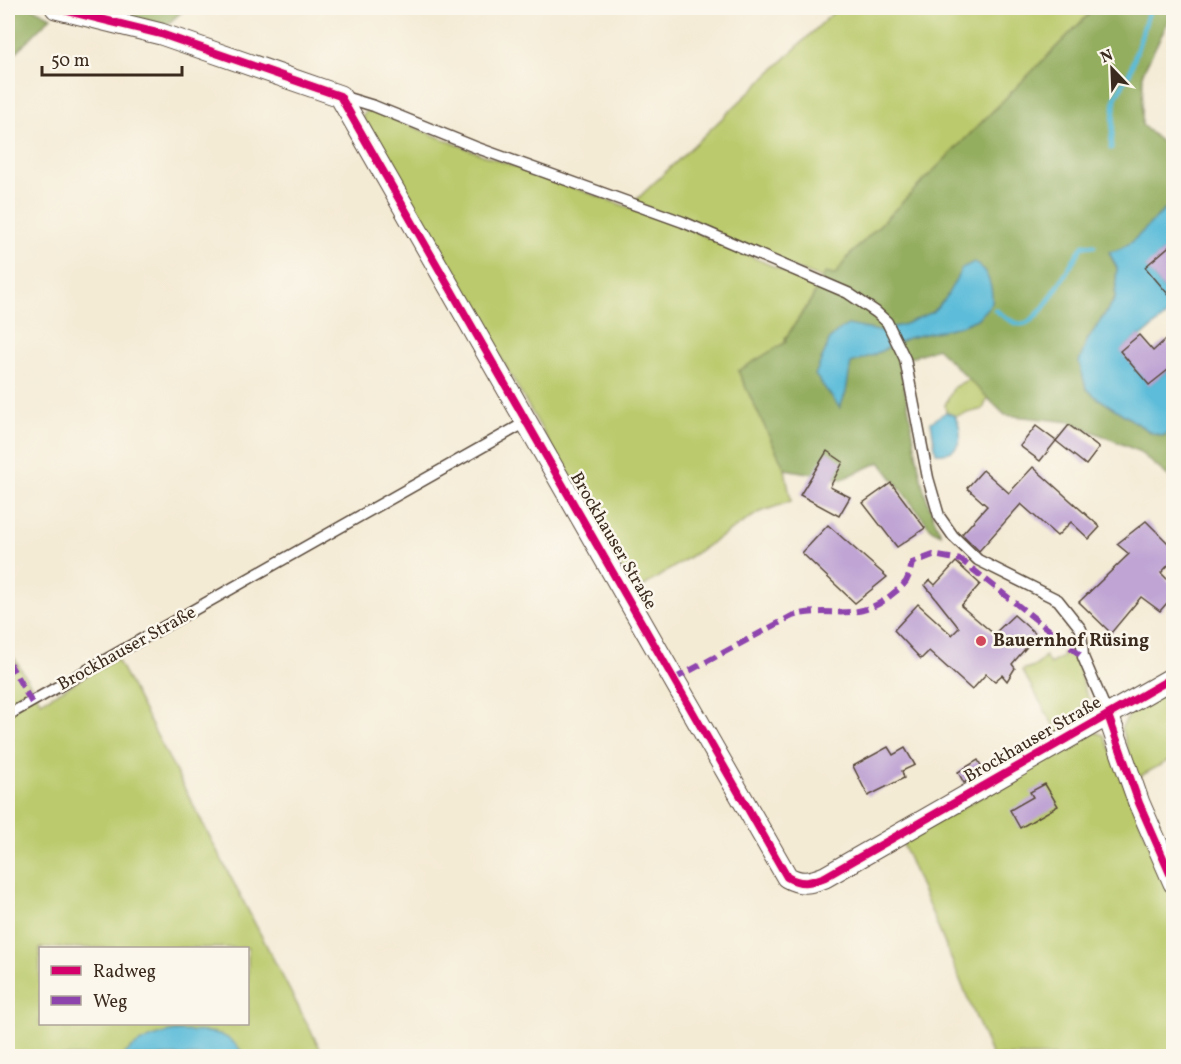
<svg xmlns="http://www.w3.org/2000/svg" width="1181" height="1064" viewBox="0 0 1181 1064" font-family="Vollkorn,serif">
  <style>
    .green { fill: #bbca6d; stroke: #7b7a46; stroke-width: 1.5; fill-rule: evenodd }
    .forest { fill: #94ae60; stroke: #686c3f; stroke-width: 1.5 }
    .water { fill: #5bbcd9; stroke: #4b737c; stroke-width: 1.5 }
    .lines { fill: none; stroke-linecap: round; stroke-linejoin: round }
    .stream { stroke: #5bbcd9; stroke-width: 5 }
    .building { fill: #c0a5d4 }
    .service-casing { stroke: #574739; stroke-width: 13 }
    .minor-casing { stroke: #574739; stroke-width: 23 }
    .service { stroke: #fff; stroke-width: 10 }
    .minor { stroke: #fff; stroke-width: 21 }
    .quiet { stroke: #8e44ad; stroke-width: 6; stroke-dasharray: 12 6; stroke-linecap: butt }
    .cycleway-casing { stroke: #fbf7ec; stroke-width: 11 }
    .cycleway { stroke: #d6006c; stroke-width: 8 }
    .poi-dot { fill: #d1495b; stroke: #fbf7ec; stroke-width: 2 }
    .labels { text-anchor: middle; dominant-baseline: central; stroke-width: 5; stroke-linejoin: round; paint-order: stroke }
    .street-label { font-size: 18px; fill: #3b2a1e; stroke: #fbf7ec }
    .poi-label { font-size: 18px; font-weight: bold; fill: #3b2a1e; stroke: #fbf7ec; text-anchor: start }
  </style>
  <rect width="100%" height="100%" fill="#fbf7ec"/>
  <filter id="ink" filterUnits="userSpaceOnUse"><feTurbulence type="fractalNoise" baseFrequency=".0167" numOctaves="2"/><feDisplacementMap in="SourceGraphic" scale="12" xChannelSelector="R" yChannelSelector="G"/><feConvolveMatrix kernelMatrix="1 2 1 2 8 2 1 2 1" color-interpolation-filters="sRGB"/></filter>
  <filter id="wash" filterUnits="userSpaceOnUse"><feTurbulence type="fractalNoise" baseFrequency=".008" numOctaves="4" result="noise"/><feDisplacementMap in="SourceGraphic" scale="24" xChannelSelector="R" yChannelSelector="G"/><feGaussianBlur stdDeviation="1.35" result="paint"/><feColorMatrix in="noise" values="0 0 0 0 0 0 0 0 0 0 0 0 0 0 0 0 0 1.4 0 .05"/><feComposite in="paint" operator="in"/></filter>
  <g filter="url(#wash)">
    <rect width="100%" height="100%" fill="#f4ebd5"/>
    <g class="green">
      <path d="M838,8H1095L848,257L835,276L822,279L634,202Z"/>
      <path d="M369,109L483,155L686,228L818,286L811,300L785,339L787,342L739,372L785,469L791,501L758,513L635,592L362,116Z"/>
      <path d="M1004,360L983,409L955,416L946,412L945,405L954,387Z"/>
      <path d="M8,648L41,702L117,659L324,1056H8ZM40,948H248V1024H40Z"/>
      <path d="M1062,653H1072L1075,656L1085,691L1095,710H1091L1088,704L1081,707L1080,714L1086,715L1087,719L1059,735L1022,670L1037,665L1045,656L1050,664L1064,656Z"/>
      <path d="M1173,688V758L1137,778L1121,728L1131,712Z"/>
      <path d="M1095,732L1104,735L1173,900V1056H992L902,842Z"/>
    </g>
    <g class="forest">
      <path d="M8,8H33L51,17L8,61Z"/>
      <path d="M93,8H186L161,30Z"/>
      <path d="M1095,8H1173V12L1143,72L1142,125L1173,152V204L1128,246L1110,255L1117,268L1115,299L1087,341L1086,388L1096,397L1152,433L1163,436L1173,429V480L1138,451L1071,422L1005,415L937,348L898,362C910,402 913,445 923,486C927,503 934,518 941,534L931,529L880,462L842,479L785,469L738,371L786,342L785,339L811,300L825,273L835,275L848,257Z"/>
    </g>
    <g class="water">
      <path d="M1173,204V243L1146,267L1173,300V310L1141,337L1139,335L1121,351L1149,384L1172,367L1173,368V429L1163,436L1152,433L1096,397L1086,388L1079,362L1087,341L1115,299L1117,268L1109,252C1137,248 1150,217 1173,204Z"/>
      <path d="M974,262C988,269 993,288 992,303L977,319L961,326L908,338L873,355L851,363L846,392L840,408L815,375L830,339L839,330L848,325L879,331L905,324L932,312L945,299L962,268Z"/>
      <path d="M946,412L955,416C965,435 961,456 936,453L931,422Z"/>
      <path d="M175,1031C207,1032 226,1027 245,1056H122C140,1040 152,1036 175,1031Z"/>
    </g>
    <g class="lines">
      <g class="stream">
        <path d="M1111,148L1115,98L1130,72L1150,8"/>
        <path d="M995,310C1003,315 1011,323 1020,324C1042,326 1070,260 1084,245L1094,246"/>
      </g>
    </g>
    <g id="blocks">
      <g class="building">
        <path d="M1173,243V300L1145,267Z"/>
        <path d="M1139,335L1153,351L1165,340L1173,349V366L1149,385L1120,351Z"/>
        <path d="M1069,425L1099,448L1086,465L1056,441Z"/>
        <path d="M1036,426L1056,441L1040,461L1020,446Z"/>
        <path d="M827,451L843,462L830,487L850,497L839,516L800,495Z"/>
        <path d="M1033,467L1100,527L1089,539L1071,522L1057,536L1021,504L979,551L962,534L987,506L967,488L983,470L1009,493Z"/>
        <path d="M891,483L925,528L897,547L863,503Z"/>
        <path d="M1146,521L1173,548V560L1161,573L1173,585V596L1160,611L1141,597L1111,633L1079,602L1129,554L1117,544Z"/>
        <path d="M828,525L887,577L855,603L802,553Z"/>
        <path d="M956,562L980,584L961,606L994,634L1014,615L1037,635L1012,664L1015,668L1007,681L1002,675L995,681L986,674L972,690L929,651L921,659L894,630L918,604L952,635L959,628L925,585L930,580L935,585Z"/>
        <path d="M888,747L893,755L905,748L915,765L902,771L904,778L868,796L853,766Z"/>
        <path d="M978,760L984,771L964,783L958,772Z"/>
        <path d="M1045,784L1058,806L1020,828L1010,810L1033,797L1030,792Z"/>
      </g>
    </g>
  </g>
  <g filter="url(#ink)">
    <use href="#blocks" fill-opacity="0" stroke="#574739" stroke-width="1.5"/>
    <g class="lines">
      <g class="service-casing">
        <g id="service">
          <path d="M341,96L374,106L475,147L683,222L848,293L876,312L887,322L905,359L928,478L939,516L953,536L978,560L1058,600L1081,629L1083,657L1108,715"/>
          <path d="M8,715L528,421"/>
        </g>
      </g>
      <g class="minor-casing">
        <g id="minor">
          <path d="M56,8L161,34L340,96L787,877C801,885 810,883 825,877L1174,677"/>
          <path d="M1108,715L1139,803L1174,883"/>
        </g>
      </g>
      <use href="#service" class="service"/>
      <use href="#minor" class="minor"/>
      <g class="quiet">
        <path d="M8,661L32,703"/>
        <path d="M674,679L792,616C829,605 855,624 890,596C907,582 907,585 912,563L933,555L961,560L1083,657"/>
      </g>
      <g class="cycleway-casing">
        <g id="cycleway">
          <path d="M56,8L161,34L340,96L787,877C801,885 810,883 825,877L1174,677"/>
          <path d="M1108,715L1139,803L1174,883"/>
        </g>
      </g>
      <use href="#cycleway" class="cycleway"/>
    </g>
  </g>
  <circle class="poi-dot" cx="981" cy="641" r="6"/>
  <g class="labels">
    <g class="street-label">
      <text transform="translate(613 541) rotate(60)">Brockhauser Straße</text>
      <text transform="translate(127 649) rotate(-29)">Brockhauser Straße</text>
      <text transform="translate(1033 740) rotate(-30)">Brockhauser Straße</text>
    </g>
    <g class="poi-label">
      <text x="993" y="641">Bauernhof Rüsing</text>
    </g>
  </g>
  <rect width="1181" height="1064" fill="none" stroke="#fbf7ec" stroke-width="30"/>
  <rect x="39" y="947" width="210" height="78" fill="#fbf7ec" stroke="#aea59a" stroke-width="1.5"/>
  <rect x="51" y="966" width="30" height="9" fill="#d6006c" stroke="#aea59a" stroke-width="1.5"/>
  <text x="93" y="977" font-size="18" fill="#3b2a1e">Radweg</text>
  <rect x="51" y="996" width="30" height="9" fill="#8e44ad" stroke="#aea59a" stroke-width="1.5"/>
  <text x="93" y="1007" font-size="18" fill="#3b2a1e">Weg</text>
  <g transform="translate(1112 69) rotate(337)" stroke="#fbf7ec" stroke-width="4.5" paint-order="stroke">
  <path d="M0-4.5L10 22L0 15L-10 22Z" fill="#3b2a1e"/>
  <text y="-9" font-size="16" font-weight="bold" text-anchor="middle" fill="#3b2a1e">N</text>
  </g>
  <path d="M42 66v9h140v-9" fill="none" stroke="#3b2a1e" stroke-width="3"/>
  <text x="51" y="66" font-size="18" fill="#3b2a1e" stroke="#fbf7ec" stroke-width="4.5" paint-order="stroke">50 m</text>
</svg>
